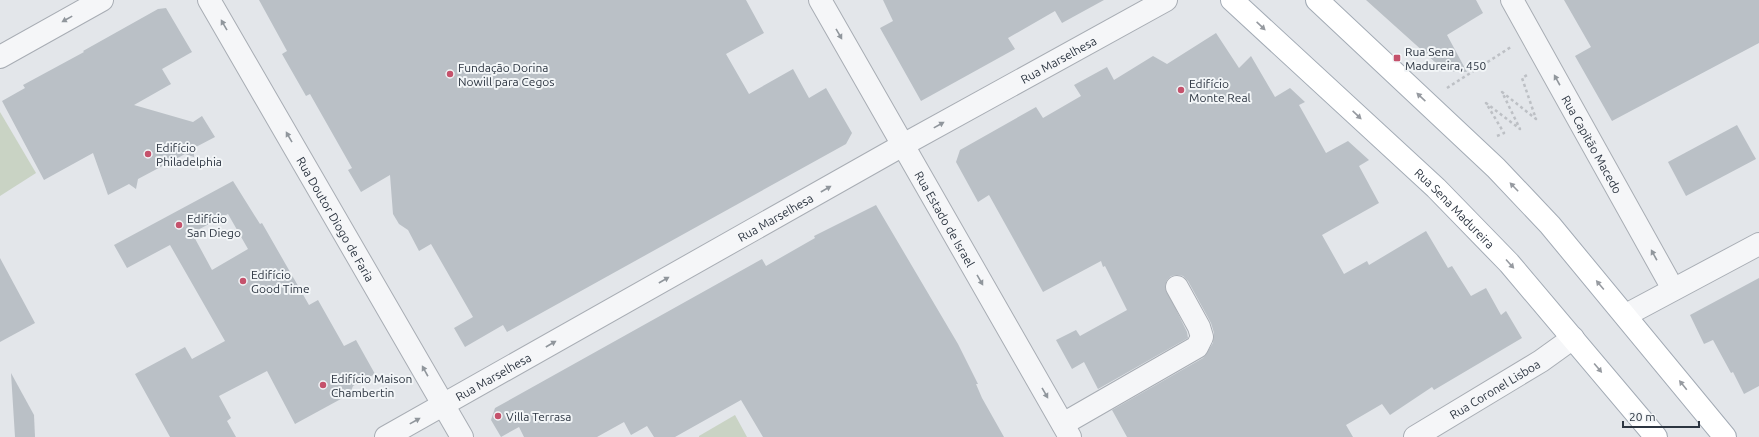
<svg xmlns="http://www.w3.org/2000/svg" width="1759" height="437" viewBox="0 0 1759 437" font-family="Ubuntu,sans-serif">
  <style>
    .green { fill: #c9d3c4 }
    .building { fill: #bac0c6; fill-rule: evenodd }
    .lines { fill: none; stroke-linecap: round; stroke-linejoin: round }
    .minor-casing { stroke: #a8adb4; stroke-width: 24 }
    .major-casing { stroke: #a3abb5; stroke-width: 24 }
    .path { stroke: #bdc0c5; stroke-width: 2.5; stroke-dasharray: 3 3; stroke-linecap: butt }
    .minor { stroke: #f5f6f8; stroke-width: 22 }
    .major { stroke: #fff; stroke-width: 22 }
    .oneway { fill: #90969c }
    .oneway2 { fill: #969aa0 }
    .poi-dot { fill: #c5526c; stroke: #f2f5f7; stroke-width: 1.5 }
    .labels { text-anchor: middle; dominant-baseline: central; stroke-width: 4; stroke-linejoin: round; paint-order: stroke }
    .poi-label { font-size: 12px; fill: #2c3541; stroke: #f2f5f7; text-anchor: start }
    .street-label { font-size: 12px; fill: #2c3541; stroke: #f2f5f7 }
  </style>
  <rect width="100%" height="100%" fill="#e3e6ea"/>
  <g class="green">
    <path d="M0,112L36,173L0,196Z"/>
    <path d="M735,415L747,437H699V436Z"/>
  </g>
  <g class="building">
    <path d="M259,0H746L764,33L726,54L749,94L793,69L809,98L826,88L852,133L846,144L507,332L503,325L465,347L454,328L473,317L431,244L419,251L408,230L399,224L393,214L390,175L361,192L348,170L352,168L310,94L306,96L282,54L287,51Z"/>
    <path d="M883,0H1104L1062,23L1055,11L1008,38L1015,49L921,101L880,28L893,21Z"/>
    <path d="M1366,0H1476L1483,13L1447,35L1467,72L1445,71Z"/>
    <path d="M1564,0H1759V43L1612,121L1575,56L1591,47Z"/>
    <path d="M166,8L192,52L162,69L171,84L134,105L193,122L202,116L215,137L194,148V157L185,154L138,179L136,189L129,184L108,195L93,153L44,180L2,101L25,88L23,85L84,52L83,51L158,9Z"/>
    <path d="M1216,33L1239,68L1251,56L1275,97L1290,88L1305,102L1299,105L1326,153L1348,141L1369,160L1359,166L1379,203L1322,235L1344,274L1367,261L1369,265L1426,231L1448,268L1452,266L1471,296L1486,288L1501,315L1506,311L1522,338L1434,390L1432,387L1390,415L1382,404L1346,425L1353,437H1127L1112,410L1203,358L1213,343L1214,333L1211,323L1188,281L1183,276L1178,275L1171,276L1167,280L1165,287L1187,332L1188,338L1098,389L1084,362L1072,369L1056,340L1076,330L1080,336L1127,310L1105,266L1103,267L1101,261L1043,292L989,195L978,202L956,162L960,150L1036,107L1043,118L1081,96L1074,85L1107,67L1114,80L1153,56L1167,64Z"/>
    <path d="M1737,125L1756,159L1686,196L1668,162Z"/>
    <path d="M233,181L260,224L262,223L309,305L318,300L344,346L356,340L375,374L353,386L350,394L295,424L267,371L219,396L231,418L227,421L236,437H170L135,374L185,347L192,359L225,341L170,245L127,268L114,245ZM228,214L248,249L212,270L192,233Z"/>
    <path d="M876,205L958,344L978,384H976L982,398L1004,437H763L741,400L675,437H654L647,426L631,435L624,422L597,437H524L519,427L501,437L491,420L495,408L762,259L766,266L815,238L814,236Z"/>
    <path d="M0,258L35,323L0,342Z"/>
    <path d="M1759,278V386L1744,394L1733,372L1731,373L1713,340L1704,344L1690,315Z"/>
    <path d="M11,373L34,415L35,437H15Z"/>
  </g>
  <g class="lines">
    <g class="minor-casing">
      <g id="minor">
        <path id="s1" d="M209,0L462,437"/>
        <path id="s2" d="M820,0L1070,437"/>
        <path id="s3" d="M1512,0L1673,289"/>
        <path d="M0,57L102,0"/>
        <path d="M1626,315L1759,244"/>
        <path d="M1063,424L1197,347L1202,337L1199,327L1177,287"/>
        <path id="s4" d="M386,437L903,145L1166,0"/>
        <path id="s5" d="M1415,437L1541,361L1573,338"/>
      </g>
    </g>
    <g class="major-casing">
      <g id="major">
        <path id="s6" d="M1232,0L1436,188L1509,263L1656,437"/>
        <path d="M1317,0L1496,168L1550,225L1725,437"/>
      </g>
    </g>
    <g class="path">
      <path d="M1447,88L1511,47"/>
      <path d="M1497,136L1504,133L1486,103L1520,129L1502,92L1536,119L1522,78L1527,75"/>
    </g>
    <use href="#minor" class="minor"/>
    <use href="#major" class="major"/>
  </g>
  <defs><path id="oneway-solid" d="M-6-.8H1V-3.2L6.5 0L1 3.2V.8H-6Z"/></defs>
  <g class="oneway">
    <use href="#oneway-solid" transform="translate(67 19) rotate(151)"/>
    <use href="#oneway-solid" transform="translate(224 25) rotate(-120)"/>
    <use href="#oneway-solid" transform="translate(839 34) rotate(60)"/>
    <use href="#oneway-solid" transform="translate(1557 80) rotate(-119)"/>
    <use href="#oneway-solid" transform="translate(939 125) rotate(-29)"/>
    <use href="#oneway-solid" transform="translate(289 137) rotate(-120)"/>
    <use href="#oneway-solid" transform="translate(826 189) rotate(-30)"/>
    <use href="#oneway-solid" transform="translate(1654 255) rotate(-119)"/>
    <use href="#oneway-solid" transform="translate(664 280) rotate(-30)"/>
    <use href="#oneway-solid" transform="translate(980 280) rotate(60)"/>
    <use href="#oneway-solid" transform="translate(551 344) rotate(-30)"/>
    <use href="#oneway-solid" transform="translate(425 371) rotate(-119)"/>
    <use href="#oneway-solid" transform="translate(1045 393) rotate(60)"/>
    <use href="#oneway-solid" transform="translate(415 421) rotate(-29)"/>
  </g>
  <g class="oneway2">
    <use href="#oneway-solid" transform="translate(1261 26) rotate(43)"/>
    <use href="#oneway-solid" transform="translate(1421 97) rotate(-137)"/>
    <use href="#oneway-solid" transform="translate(1357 115) rotate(43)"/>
    <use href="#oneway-solid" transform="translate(1514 187) rotate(-134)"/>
    <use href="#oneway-solid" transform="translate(1510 264) rotate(48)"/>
    <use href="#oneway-solid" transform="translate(1600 285) rotate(-130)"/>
    <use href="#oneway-solid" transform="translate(1598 368) rotate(50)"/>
    <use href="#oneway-solid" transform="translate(1683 385) rotate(-129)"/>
  </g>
  <g class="poi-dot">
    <rect x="1393" y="54" width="8" height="8" rx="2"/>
    <circle cx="450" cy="74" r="4"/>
    <circle cx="1181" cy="90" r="4"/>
    <circle cx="148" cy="154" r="4"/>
    <circle cx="179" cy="225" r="4"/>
    <circle cx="243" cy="281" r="4"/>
    <circle cx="323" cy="385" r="4"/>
    <circle cx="498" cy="416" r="4"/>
  </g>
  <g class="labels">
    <g class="poi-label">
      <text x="1405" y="51">Rua Sena<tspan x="1405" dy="14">Madureira, 450</tspan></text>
      <text x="458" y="67">Fundação Dorina<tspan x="458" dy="14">Nowill para Cegos</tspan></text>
      <text x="1189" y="83">Edifício<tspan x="1189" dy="14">Monte Real</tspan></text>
      <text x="156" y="147">Edifício<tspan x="156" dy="14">Philadelphia</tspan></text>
      <text x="187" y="218">Edifício<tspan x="187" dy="14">San Diego</tspan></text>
      <text x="251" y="274">Edifício<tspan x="251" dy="14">Good Time</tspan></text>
      <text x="331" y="378">Edifício Maison<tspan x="331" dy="14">Chambertin</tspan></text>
      <text x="506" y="416">Villa Terrasa</text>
    </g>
    <g class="street-label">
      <text stroke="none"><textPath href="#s4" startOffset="771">Rua Marselhesa</textPath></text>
      <text stroke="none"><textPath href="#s3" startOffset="165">Rua Capitão Macedo</textPath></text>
      <text stroke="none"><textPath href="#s6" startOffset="305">Rua Sena Madureira</textPath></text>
      <text stroke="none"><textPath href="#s4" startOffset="447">Rua Marselhesa</textPath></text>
      <text stroke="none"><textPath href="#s1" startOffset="253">Rua Doutor Diogo de Faria</textPath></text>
      <text stroke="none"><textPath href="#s2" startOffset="252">Rua Estado de Israel</textPath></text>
      <text stroke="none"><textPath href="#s4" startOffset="123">Rua Marselhesa</textPath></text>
      <text stroke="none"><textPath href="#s5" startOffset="93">Rua Coronel Lisboa</textPath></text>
    </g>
  </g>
  <path d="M1623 421v6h76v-6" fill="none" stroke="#2c3541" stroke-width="2"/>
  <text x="1629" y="421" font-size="12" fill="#2c3541" stroke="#f2f5f7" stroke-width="3" paint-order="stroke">20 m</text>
</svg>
